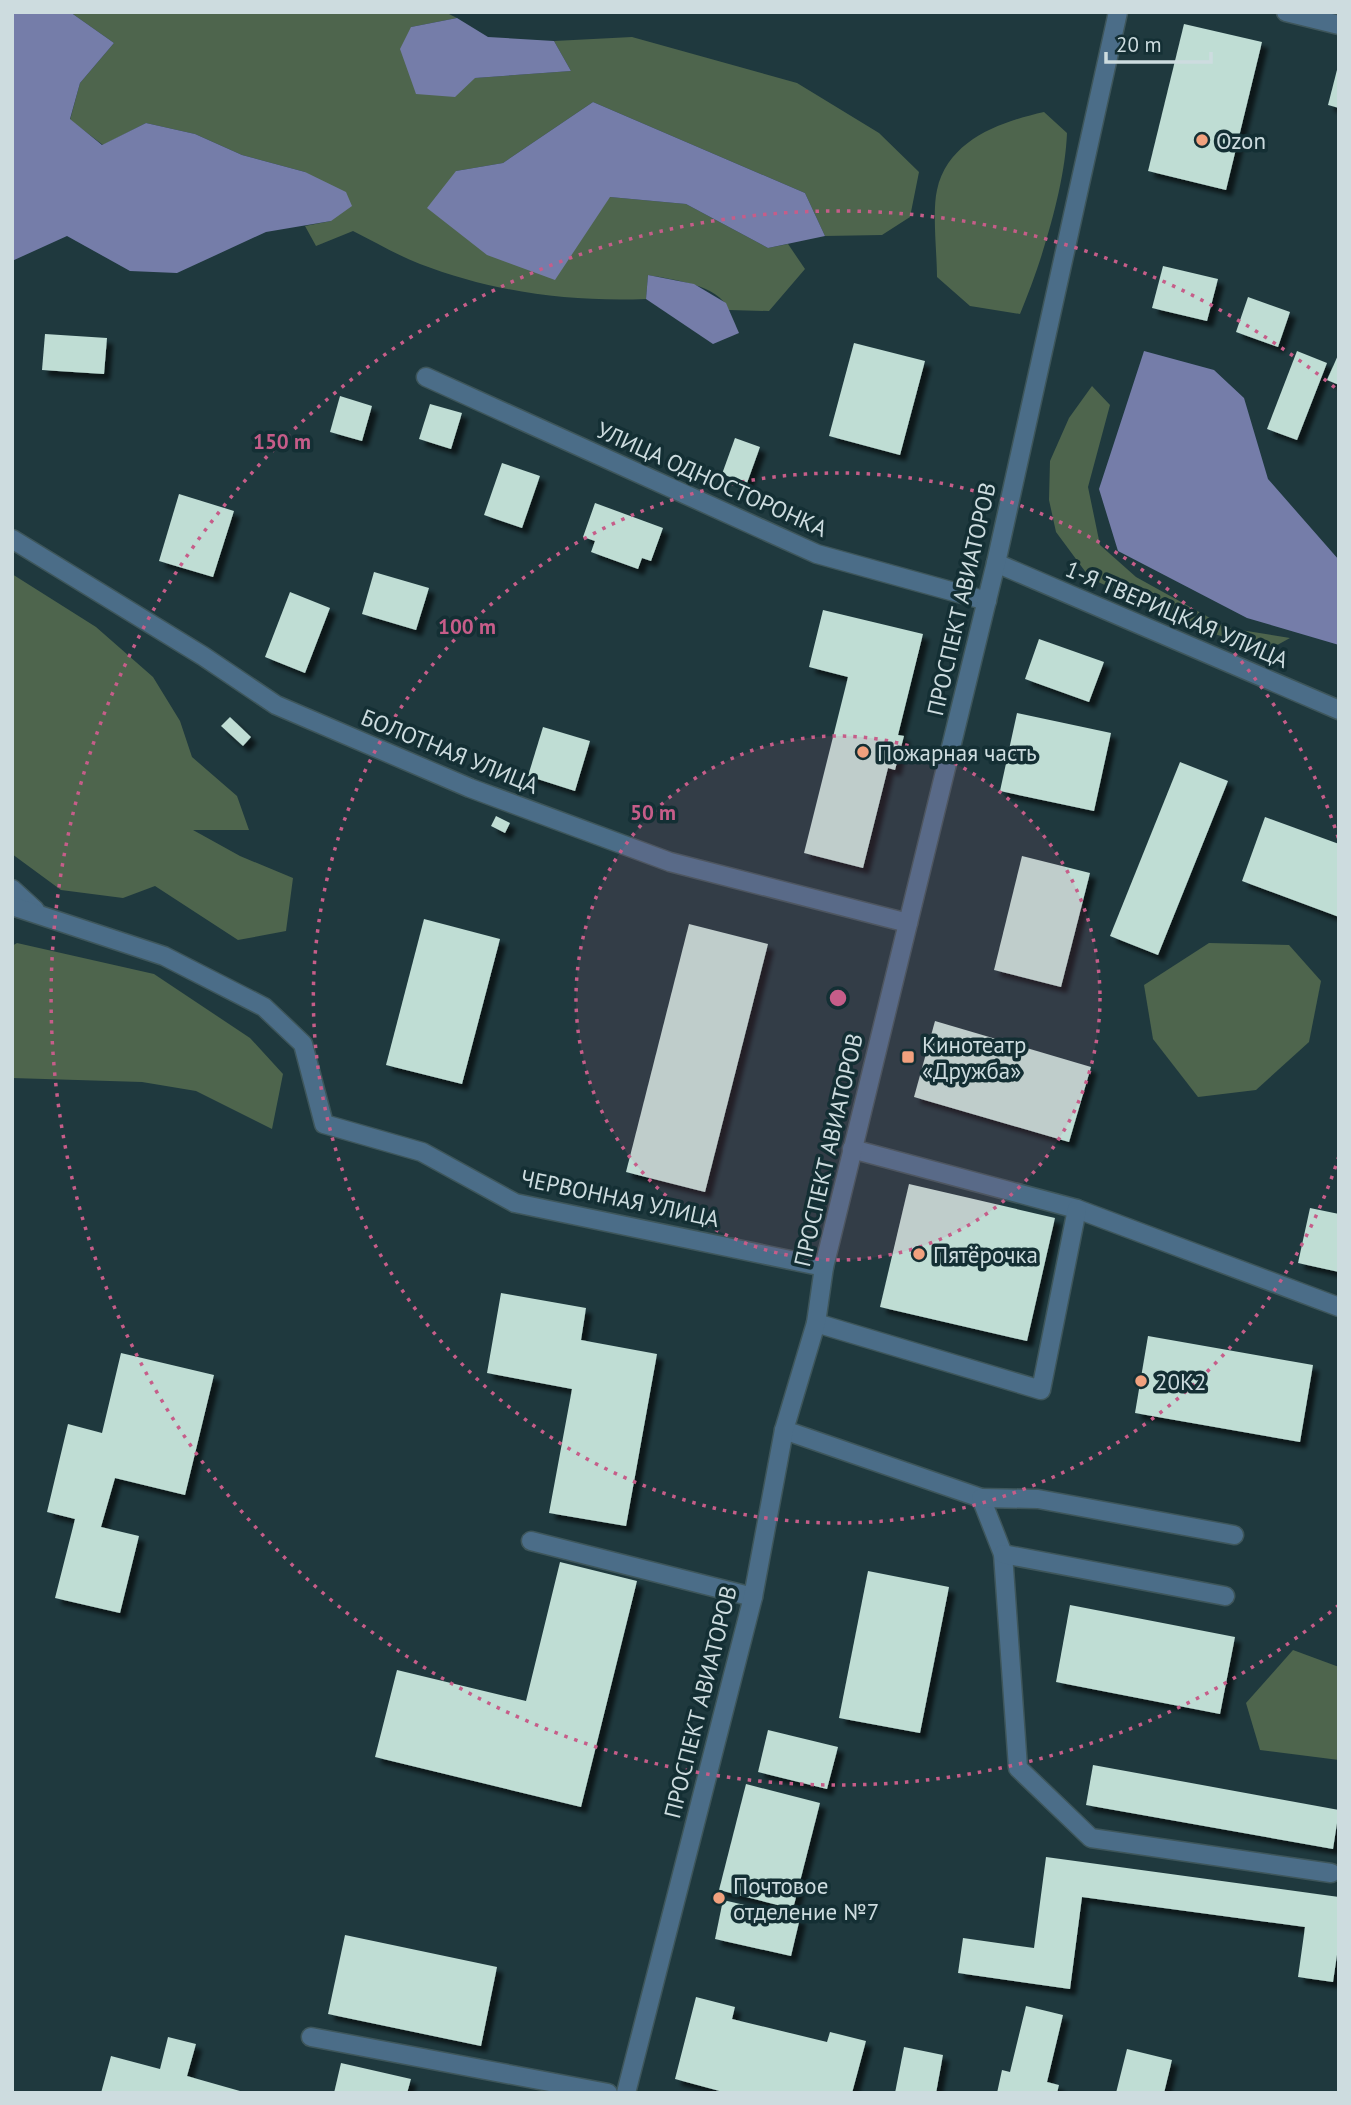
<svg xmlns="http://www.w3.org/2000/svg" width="1351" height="2105" viewBox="0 0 1351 2105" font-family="'PT Sans',sans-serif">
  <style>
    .green { fill: #4e654d }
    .water { fill: #757da9 }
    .building { fill: #bfddd4; filter: url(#shadow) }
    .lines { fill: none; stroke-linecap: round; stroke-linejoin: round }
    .service-casing { stroke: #3e565b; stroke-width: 21 }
    .minor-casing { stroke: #3e565b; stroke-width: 21 }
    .tertiary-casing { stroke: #3e565b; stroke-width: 21 }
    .service { stroke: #4b6d88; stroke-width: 18 }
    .minor { stroke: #4b6d88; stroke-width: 18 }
    .tertiary { stroke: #4b6d88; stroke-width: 18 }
    .ring { fill: none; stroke: #c65d89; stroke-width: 3.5; stroke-dasharray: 3.5 7 }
    .poi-dot { fill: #f1a17e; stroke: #142f34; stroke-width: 2.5 }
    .labels { text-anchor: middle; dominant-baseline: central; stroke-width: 7; stroke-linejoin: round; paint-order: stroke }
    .poi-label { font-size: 23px; fill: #cddcdf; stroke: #142f34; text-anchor: start }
    .street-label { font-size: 23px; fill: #cddcdf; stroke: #142f34 }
    .centre { fill: #c65d89; stroke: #142f34; stroke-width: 3.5 }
    .ring-label { font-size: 21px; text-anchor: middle; font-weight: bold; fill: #c65d89; stroke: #142f34; stroke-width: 7; stroke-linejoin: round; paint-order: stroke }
  </style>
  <defs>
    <filter id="shadow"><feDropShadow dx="6" dy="6" stdDeviation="2" flood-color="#0009"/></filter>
  </defs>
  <rect width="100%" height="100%" fill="#1f393e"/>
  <g class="green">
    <path d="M70,12H445L457,18L411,27L475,78L571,71L554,41L632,37L797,83L879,133L919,172L910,217L882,235L825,236L805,193L593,102L503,163L456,171L610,197L686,204L768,248L788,244L805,269L769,311L729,310C718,284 673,280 648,275L646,299C569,302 493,292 420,264C397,255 375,242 353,231L316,246L305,226L331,221L305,172L242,155L195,134L146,123L103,145L70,120L80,83L114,43Z"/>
    <path d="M1044,112L1067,133C1065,187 1041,264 1020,314L970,306L937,277C937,254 932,211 937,190C948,140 1000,122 1044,112Z"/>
    <path d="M1092,386L1110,405L1088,487L1100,545L1136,577L1228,628L1290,638L1270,649L1199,630L1090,578L1056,532L1049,500L1050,461L1069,418Z"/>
    <path d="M12,574L96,627L153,677L180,721L192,757L237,796L249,830H193L240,856L293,878L286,931L238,940L155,886L123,898L61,890L12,854Z"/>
    <path d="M17,943L154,974L250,1038L283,1074L272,1129L196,1091L142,1082L12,1078V946Z"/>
    <path d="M1209,943L1289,945L1321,981L1309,1042L1256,1090L1198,1097L1153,1039L1144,985Z"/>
    <path d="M1293,1650L1339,1667V1760L1260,1750L1246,1703Z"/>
  </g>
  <g class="water">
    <path d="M12,12H70L114,43L80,83L70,119L102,145L146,123L195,134L242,155L305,172L346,192L352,206L331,221L266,232L177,273L130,271L67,236L12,261Z"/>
    <path d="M457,18L488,37L554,41L571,71L475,78L455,97L416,94L400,49L411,27Z"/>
    <path d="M593,102L805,193L825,236L768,248L686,204L610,197L555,280L487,255L427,208L456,171L503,163Z"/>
    <path d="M648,275L694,284L726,303L739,333L713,344L646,299Z"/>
    <path d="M1144,351L1214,370L1244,398L1268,479L1339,560V645L1247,618L1118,551L1099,489Z"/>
  </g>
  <g class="building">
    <path d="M1184,24L1262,42L1226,190L1148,171Z"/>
    <path d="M1338,66H1339V108L1328,105Z"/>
    <path d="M1163,266L1218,279L1207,321L1152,308Z"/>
    <path d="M1248,297L1290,312L1278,347L1236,332Z"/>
    <path d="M45,334L107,338L104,374L42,370Z"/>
    <path d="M854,343L925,361L900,455L829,436Z"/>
    <path d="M1297,351L1327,363L1297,440L1267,429Z"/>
    <path d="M1339,353V385L1327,380Z"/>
    <path d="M340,396L372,406L362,441L330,432Z"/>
    <path d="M430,404L462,413L451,449L419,439Z"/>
    <path d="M735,438L760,447L747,483L722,474Z"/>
    <path d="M502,463L540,476L522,528L484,515Z"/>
    <path d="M179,494L234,511L213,577L159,561Z"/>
    <path d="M595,503L663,528L651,561L642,558L638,569L591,552L595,541L583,537Z"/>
    <path d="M374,572L429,588L416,630L362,614Z"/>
    <path d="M290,592L330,608L305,673L265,657Z"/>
    <path d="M823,610L923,634L898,735L904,736L895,770L888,768L863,868L804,853L848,677L809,667Z"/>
    <path d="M1039,639L1104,662L1089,702L1025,679Z"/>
    <path d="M1017,713L1111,733L1094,811L1000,791Z"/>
    <path d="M230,717L251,737L243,746L221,726Z"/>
    <path d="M543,727L590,741L575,791L528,776Z"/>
    <path d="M1180,762L1228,781L1158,955L1110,936Z"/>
    <path d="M496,816L510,823L505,833L491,826Z"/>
    <path d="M1265,817L1339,844V917L1242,881Z"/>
    <path d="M1022,856L1090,873L1061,987L994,970Z"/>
    <path d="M424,919L500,939L462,1084L386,1065Z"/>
    <path d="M689,924L768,944L705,1192L626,1172Z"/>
    <path d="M935,1021L1091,1067L1069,1142L914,1097Z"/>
    <path d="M909,1184L1055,1218L1027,1341L880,1307Z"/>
    <path d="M1310,1208L1339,1214V1272L1298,1263Z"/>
    <path d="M501,1293L586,1308L581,1340L657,1354L626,1526L549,1513L572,1389L487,1373Z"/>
    <path d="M1148,1336L1313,1365L1300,1442L1135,1413Z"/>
    <path d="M121,1353L214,1375L185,1495L115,1478L101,1527L139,1536L120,1613L55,1598L75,1519L47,1512L68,1424L102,1433Z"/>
    <path d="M560,1562L637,1581L581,1807L375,1757L397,1670L526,1701Z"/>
    <path d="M868,1571L949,1587L920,1733L839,1718Z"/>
    <path d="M1070,1605L1235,1637L1220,1714L1056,1682Z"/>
    <path d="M768,1730L838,1747L827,1789L758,1772Z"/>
    <path d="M1093,1765L1339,1810L1333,1849L1086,1805Z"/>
    <path d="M746,1784L820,1803L793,1909L719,1890Z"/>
    <path d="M1046,1857L1339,1897V1941L1333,1982L1298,1977L1305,1927L1082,1897L1070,1989L958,1973L963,1938L1034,1948Z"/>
    <path d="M723,1900L800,1918L791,1956L715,1939Z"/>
    <path d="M345,1935L497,1967L481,2046L328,2014Z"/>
    <path d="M696,1997L735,2007L732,2019L827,2042L830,2032L866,2041L852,2093H727L675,2079Z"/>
    <path d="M1026,2006L1063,2015L1047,2082L1059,2085L1057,2093H997L1002,2070L1010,2072Z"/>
    <path d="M168,2037L196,2044L187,2076L247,2093H101L111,2056L160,2069Z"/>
    <path d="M904,2047L943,2055L936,2093H895Z"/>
    <path d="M1127,2049L1172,2060L1164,2093H1116Z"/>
    <path d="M341,2063L411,2079L407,2093H334Z"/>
  </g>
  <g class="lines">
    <g class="service-casing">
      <g id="service">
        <path d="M852,1149L1077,1209L1339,1307"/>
        <path d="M816,1323L1041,1390L1077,1209"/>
        <path d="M784,1430L981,1498L1003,1554L1018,1768L1091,1838L1331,1873"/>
        <path d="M981,1498L1038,1499L1234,1535"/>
        <path d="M531,1541L753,1597"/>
        <path d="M1003,1554L1225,1596"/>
        <path d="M311,2037L608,2093"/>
      </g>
    </g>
    <g class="minor-casing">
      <g id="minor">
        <path d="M1286,12L1339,25"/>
        <path d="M426,377L817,554L987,601"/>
        <path d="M12,539L203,656L276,705L470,788L670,862L908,923"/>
        <path d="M996,563L1339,710"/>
        <path d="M12,889L35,910"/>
        <path d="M12,906L164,956L264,1007L303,1044L324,1124L422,1152L515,1203L824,1267"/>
      </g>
    </g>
    <g class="tertiary-casing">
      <path id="tertiary" d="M626,2093L753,1597L784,1430L816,1323L824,1267L996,563L1118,12"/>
    </g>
    <use href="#service" class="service"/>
    <use href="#minor" class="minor"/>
    <use href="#tertiary" class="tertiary"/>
  </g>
  <circle cx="838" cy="998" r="262" fill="#c65d89" fill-opacity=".12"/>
  <g class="ring">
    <circle cx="838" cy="998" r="262"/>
    <path d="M1339 1156A525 525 0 1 1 1339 840"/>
    <path d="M1339 1605A787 787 0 1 1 1339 391"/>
  </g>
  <g class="poi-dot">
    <circle cx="1202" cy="140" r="7"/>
    <circle cx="863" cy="752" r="7"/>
    <rect x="901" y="1050" width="14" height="14" rx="3.5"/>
    <circle cx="919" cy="1254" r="7"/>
    <circle cx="1141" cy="1381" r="7"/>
    <circle cx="719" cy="1898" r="7"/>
  </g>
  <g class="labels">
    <g class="poi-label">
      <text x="1216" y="140">Ozon</text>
      <text x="877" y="752">Пожарная часть</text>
      <text x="922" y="1044">Кинотеатр<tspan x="922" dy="26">«Дружба»</tspan></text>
      <text x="933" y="1254">Пятёрочка</text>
      <text x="1155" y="1381">20К2</text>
      <text x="733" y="1885">Почтовое<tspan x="733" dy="26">отделение №7</tspan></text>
    </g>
    <g class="street-label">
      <text transform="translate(712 479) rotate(24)">УЛИЦА ОДНОСТОРОНКА</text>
      <text transform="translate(961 599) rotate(-77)">ПРОСПЕКТ АВИАТОРОВ</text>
      <text transform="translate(1177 614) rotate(23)">1-Я ТВЕРИЦКАЯ УЛИЦА</text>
      <text transform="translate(450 751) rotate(22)">БОЛОТНАЯ УЛИЦА</text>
      <text transform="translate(828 1150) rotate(-77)">ПРОСПЕКТ АВИАТОРОВ</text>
      <text transform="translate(620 1198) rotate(12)">ЧЕРВОННАЯ УЛИЦА</text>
      <text transform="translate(700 1702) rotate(-76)">ПРОСПЕКТ АВИАТОРОВ</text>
    </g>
  </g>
  <circle cx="838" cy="998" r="10" class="centre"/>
  <g class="ring-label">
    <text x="282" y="449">150 m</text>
    <text x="467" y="634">100 m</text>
    <text x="653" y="820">50 m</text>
  </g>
  <rect width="1351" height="2105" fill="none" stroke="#cddcdf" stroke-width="28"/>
  <path d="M1106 52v10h105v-10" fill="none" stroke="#cddcdf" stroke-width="3.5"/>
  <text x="1116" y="52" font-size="21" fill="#cddcdf" stroke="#142f34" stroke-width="5" paint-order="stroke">20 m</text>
</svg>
